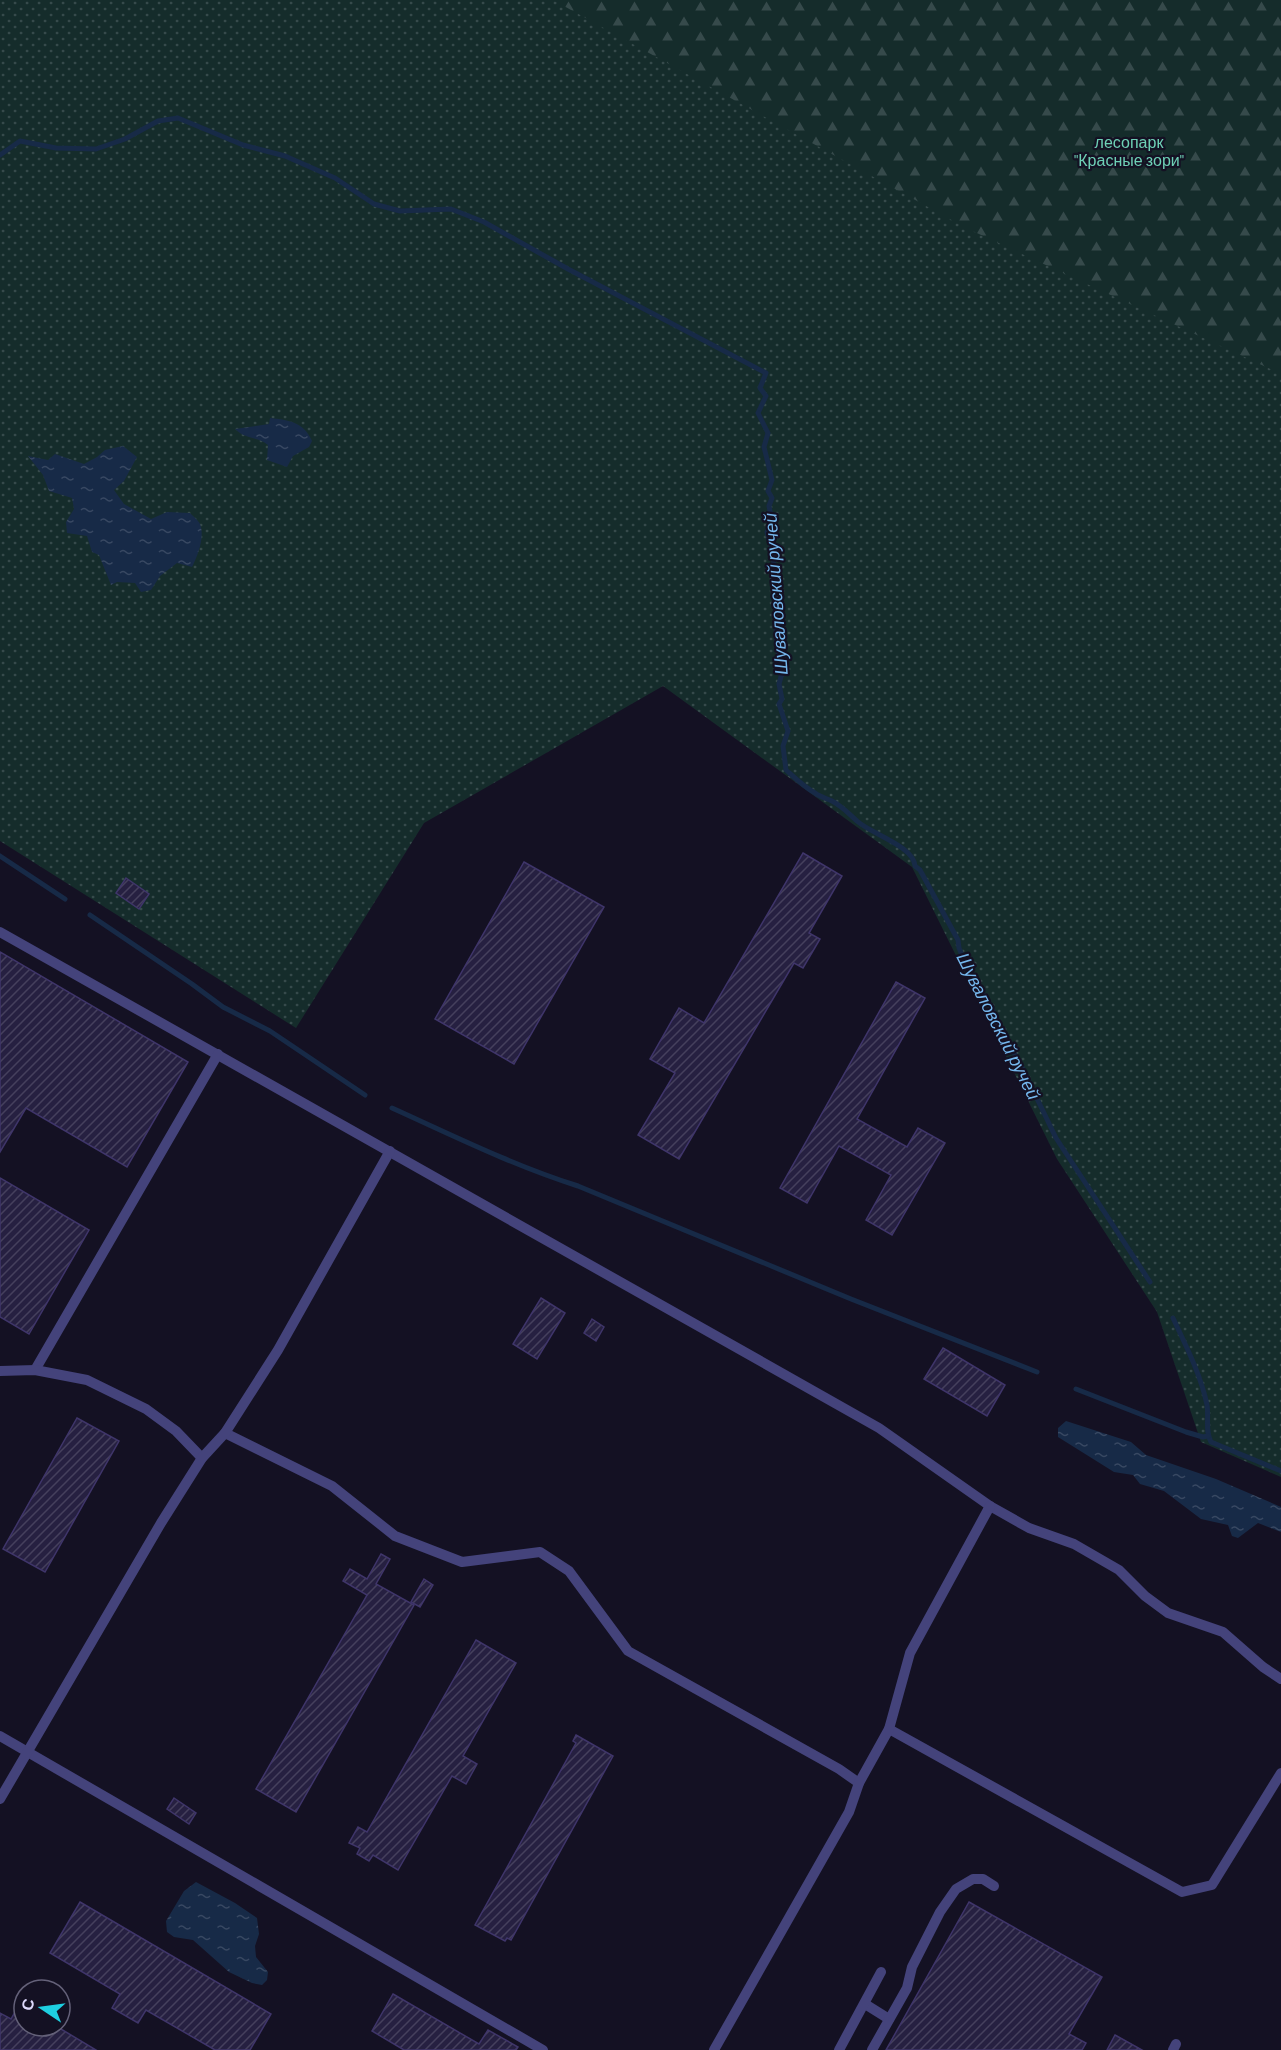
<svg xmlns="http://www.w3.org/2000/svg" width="1281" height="2050" viewBox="0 0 1281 2050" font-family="Barlow,sans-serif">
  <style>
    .grass { fill: url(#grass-dots) }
    .forest { fill: url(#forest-firs) }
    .water { fill: url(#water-ripples) }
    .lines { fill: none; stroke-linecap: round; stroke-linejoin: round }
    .stream { stroke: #172a47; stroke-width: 5 }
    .building { fill: url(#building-hatch); stroke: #3f356a; stroke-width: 1.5 }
    .service { stroke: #44437b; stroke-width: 10 }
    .labels { text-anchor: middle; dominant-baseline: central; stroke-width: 4.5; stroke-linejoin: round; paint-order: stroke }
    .park-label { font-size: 16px; fill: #6ed0b6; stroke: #141123 }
    .water-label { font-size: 18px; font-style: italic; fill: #74b6ec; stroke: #141123 }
  </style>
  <defs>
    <pattern id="grass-dots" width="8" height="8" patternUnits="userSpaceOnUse" patternTransform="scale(1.5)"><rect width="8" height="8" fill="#152c2b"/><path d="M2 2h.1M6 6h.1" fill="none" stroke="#364a4b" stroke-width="1.8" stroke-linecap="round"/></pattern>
    <pattern id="forest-firs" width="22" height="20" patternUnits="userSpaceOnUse" patternTransform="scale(1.5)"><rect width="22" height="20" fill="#152c2b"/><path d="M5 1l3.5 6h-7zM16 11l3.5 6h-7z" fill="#364a4b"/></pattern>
    <pattern id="water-ripples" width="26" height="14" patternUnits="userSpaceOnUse" patternTransform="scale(1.5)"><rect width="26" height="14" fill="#172a47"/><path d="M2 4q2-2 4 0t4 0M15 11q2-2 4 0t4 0" fill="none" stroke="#384862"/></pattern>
    <pattern id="building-hatch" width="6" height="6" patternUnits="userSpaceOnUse" patternTransform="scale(1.5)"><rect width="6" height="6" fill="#262041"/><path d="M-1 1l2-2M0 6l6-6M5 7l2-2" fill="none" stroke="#45405d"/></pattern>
  </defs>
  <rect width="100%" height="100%" fill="#141123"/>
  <path class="grass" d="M0,0H1281V1477L1201,1442L1157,1312L1057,1159L912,867L663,686L424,823L296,1028L0,841Z"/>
  <path class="forest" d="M553,0H1281V374L966,228Z"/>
  <g class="water">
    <path d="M270,418C289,420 304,422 312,441L309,447L293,456L287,467L267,460L268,445C257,436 246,440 235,429L269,424Z"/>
    <path d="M123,446L137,457L124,481L114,490L124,504L151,519L167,512L190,513C193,516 198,520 200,524C205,537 198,555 192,567L177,563L160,576L151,590L141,592L135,583L117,582L111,585L99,555L92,552L87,536L67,533L66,522L74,509L72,498L49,491L43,475L28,456L48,460L55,454L84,464L97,457L105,450Z"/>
    <path d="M1066,1421L1131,1442L1146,1455L1216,1479L1281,1507V1532L1258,1523L1238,1538L1232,1536L1228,1525L1201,1519L1164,1491L1140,1484L1133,1475L1114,1472L1058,1437V1428Z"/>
    <path d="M196,1882L235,1903L257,1918L259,1934L255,1946L256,1957L268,1972L267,1980L262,1985L252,1983L229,1972L193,1940L174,1937L167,1932L166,1921L184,1891Z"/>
  </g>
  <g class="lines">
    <g class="stream">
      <path d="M0,155L20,141L56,148L96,149L125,139L158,121L178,118L243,145L285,156L335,178L374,204L400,211L451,209L484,222L568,269L766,373L760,388L766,396L758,413L768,433L764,447L772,480L768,491L772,498L769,506L772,521L767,532L773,552L774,571L777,647L781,662L782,673L779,684L782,699L779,704L788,731L783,746L786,770C795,778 804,787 815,793C820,797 826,798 832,801C842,806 849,814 857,821C871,834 914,846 915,866L920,870L958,940L959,948L968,969L993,1011L1006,1042L1018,1059L1056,1138L1150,1282"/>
      <path d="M0,856L65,899"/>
      <path d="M90,915L192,984L223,1007L270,1031L365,1095"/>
      <path d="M392,1108C454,1136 512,1165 578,1186L851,1299L1037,1372"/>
      <path d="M1173,1318C1186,1346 1201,1375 1207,1405C1209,1417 1205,1432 1211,1442L1281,1471"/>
      <path d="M1076,1389L1186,1432L1203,1437L1208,1436"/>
    </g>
  </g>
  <g class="building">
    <path d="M803,853L842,876L809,933L820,939L803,968L794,963L679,1159L638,1135L675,1073L650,1059L679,1008L704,1023Z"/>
    <path d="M524,862L604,907L514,1064L435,1019Z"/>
    <path d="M126,878L149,894L139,909L116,893Z"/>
    <path d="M0,952L188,1062L127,1167L26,1108L0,1152Z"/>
    <path d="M896,982L925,998L857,1119L907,1147L918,1128L945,1143L892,1235L866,1220L891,1175L839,1146L807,1203L780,1188Z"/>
    <path d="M0,1178L89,1230L29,1334L0,1317Z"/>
    <path d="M541,1298L565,1313L537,1359L513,1344Z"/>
    <path d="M592,1319L604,1327L596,1341L584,1333Z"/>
    <path d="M943,1348L1005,1385L987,1416L924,1379Z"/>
    <path d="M77,1418L119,1441L45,1572L3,1549Z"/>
    <path d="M381,1554L390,1559L376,1584L414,1605L296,1812L256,1789L367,1595L343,1581L350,1569L367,1579Z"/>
    <path d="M424,1579L433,1585L420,1607L411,1602Z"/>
    <path d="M476,1640L516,1663L463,1756L477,1764L466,1784L452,1776L398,1870L373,1855L369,1861L357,1854L360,1848L349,1843L358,1827L367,1832Z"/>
    <path d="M576,1735L613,1756L511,1940L507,1938L505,1941L475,1925L576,1743L573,1741Z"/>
    <path d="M174,1798L196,1813L189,1824L167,1809Z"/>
    <path d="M80,1902L271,2014L250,2050H215L146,2010L138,2023L112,2008L120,1994L50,1953Z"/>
    <path d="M969,1902L1102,1977L1069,2034L1086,2043L1082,2050H886Z"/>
    <path d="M393,1994L479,2044L488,2030L518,2047L516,2050H404L372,2031Z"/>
    <path d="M19,2005L24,2007V2026H56L96,2050H0V2013L11,2019Z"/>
    <path d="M1115,2035L1142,2050H1107Z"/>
  </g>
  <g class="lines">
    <g class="service">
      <path d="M0,932L879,1428L990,1506L1029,1528L1074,1544L1119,1570L1145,1596L1168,1613L1223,1632L1263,1667L1281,1679"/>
      <path d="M35,1370L218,1054"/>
      <path d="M0,1371L35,1370L87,1380L146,1409L176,1431L202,1458"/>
      <path d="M225,1433L332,1486L395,1536L462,1562L540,1552L569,1571L628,1651L839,1769L859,1783"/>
      <path d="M889,1729L1182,1892L1212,1885L1281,1773"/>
      <path d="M0,1736L543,2050"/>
      <path d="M0,1799L161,1523L202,1458L225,1433L278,1350L390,1151"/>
      <path d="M865,2004L889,2019"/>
      <path d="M714,2050L849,1812L859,1783L889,1729L910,1653L990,1506"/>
      <path d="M839,2050L881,1972"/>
      <path d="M872,2050L907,1988L912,1967L940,1912L956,1889L973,1879H983L994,1886"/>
      <path d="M1173,2050L1176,2044"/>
    </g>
  </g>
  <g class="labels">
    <g class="park-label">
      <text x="1129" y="141">лесопарк<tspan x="1129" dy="18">"Красные зори"</tspan></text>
    </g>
    <g class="water-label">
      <text transform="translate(775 594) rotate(-94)">Шуваловский ручей</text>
      <text transform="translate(999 1026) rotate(63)">Шуваловский ручей</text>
    </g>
  </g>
  <g transform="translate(42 2008) rotate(283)"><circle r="28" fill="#141123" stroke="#646179" stroke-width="1.5"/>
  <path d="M0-4.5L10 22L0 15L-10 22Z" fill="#1ecfe0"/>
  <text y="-9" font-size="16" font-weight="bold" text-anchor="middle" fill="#dcd8fa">С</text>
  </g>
</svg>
